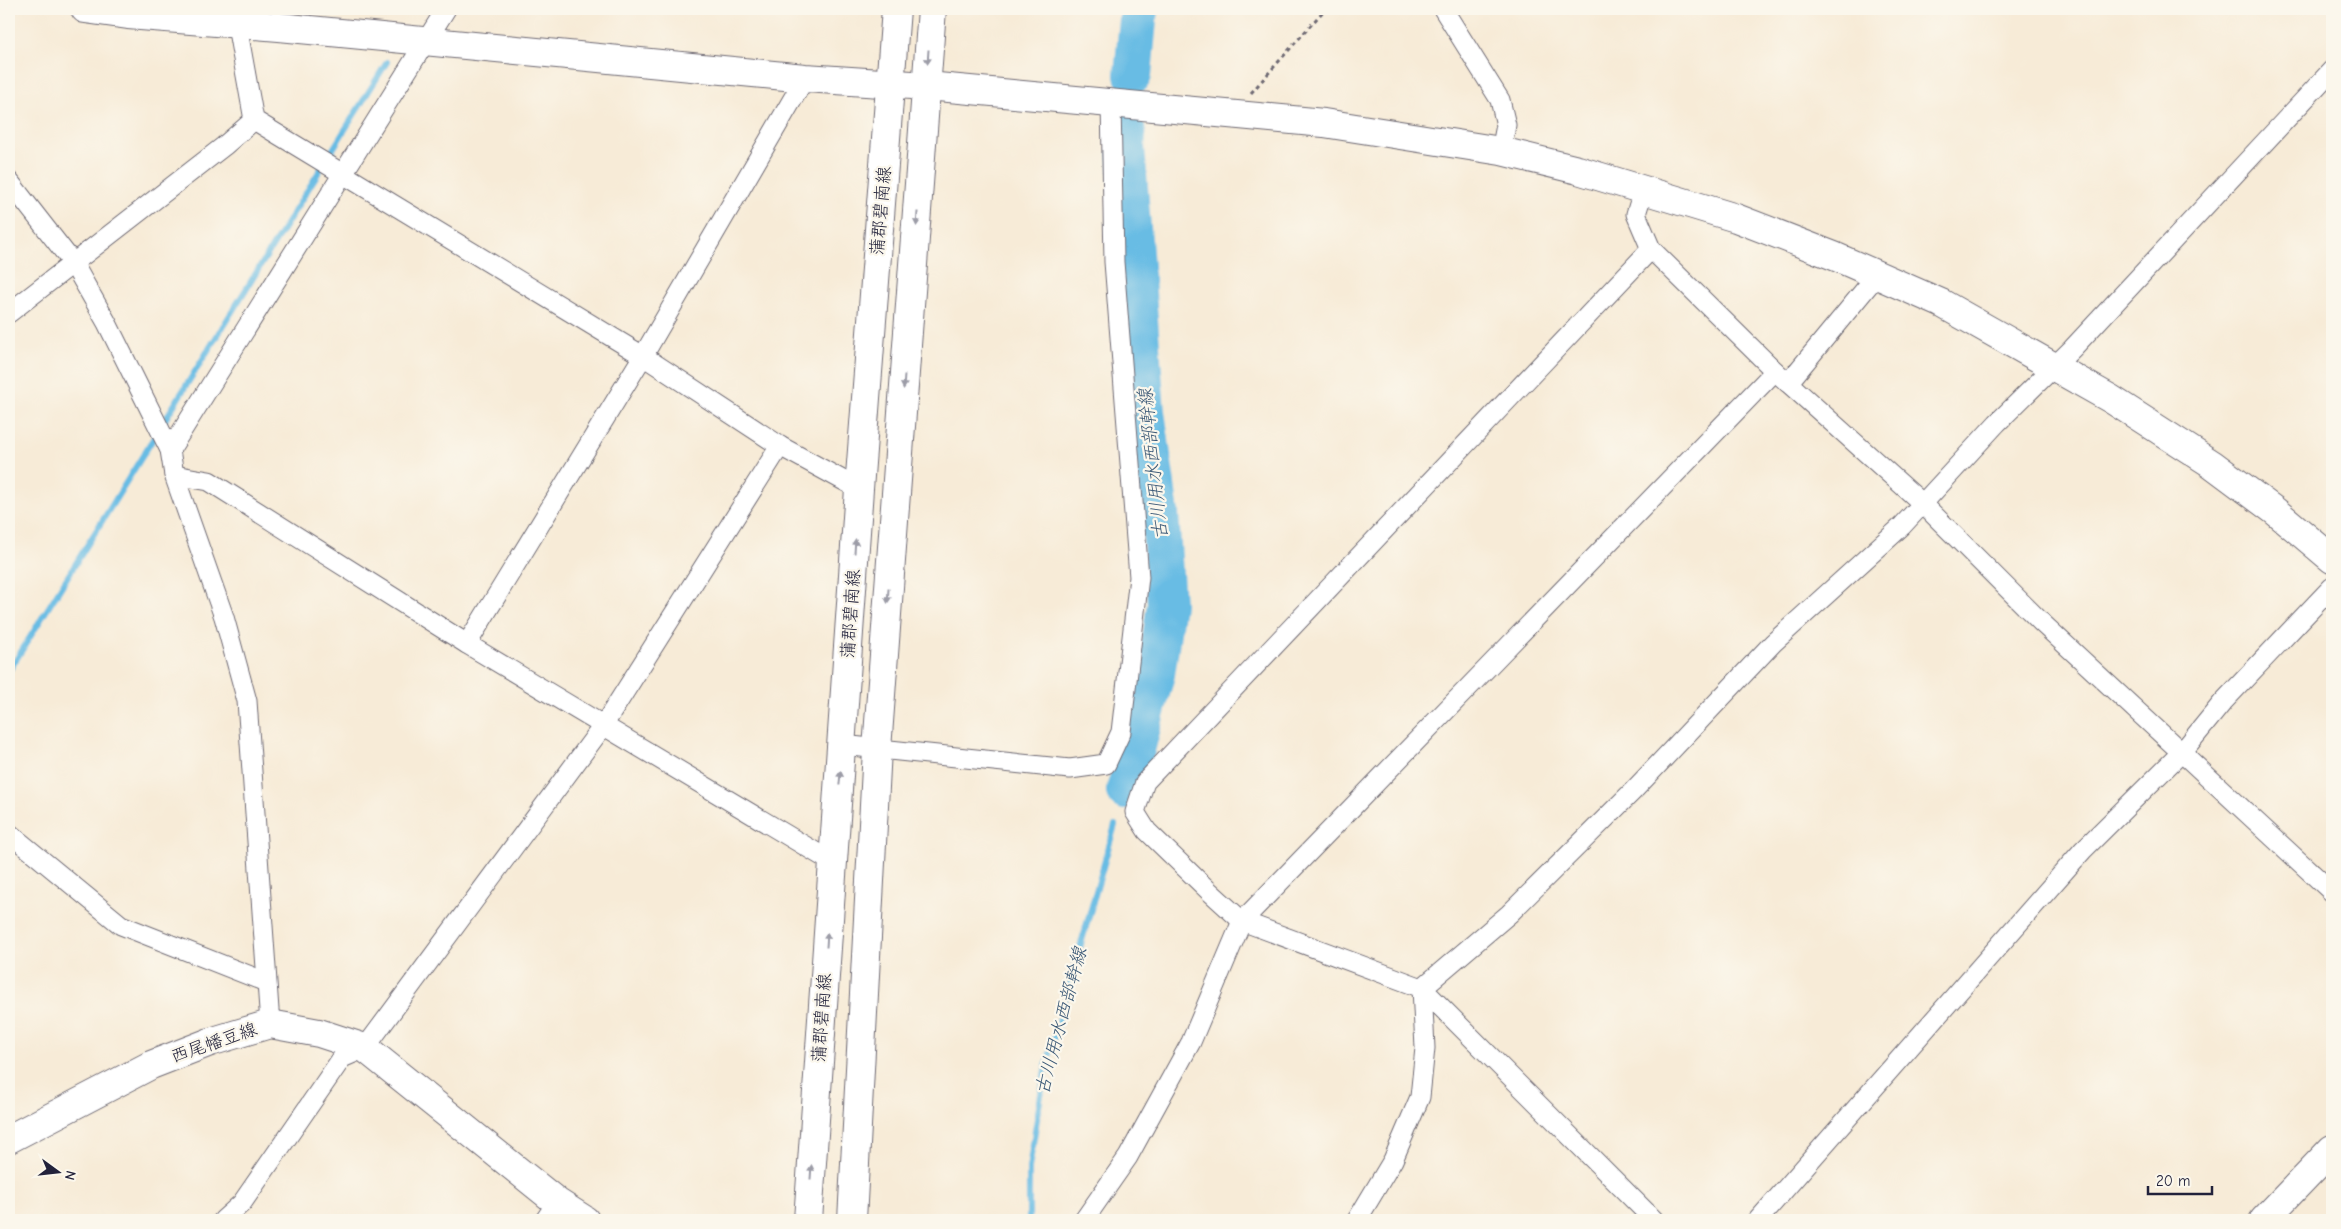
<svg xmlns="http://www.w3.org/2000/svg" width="2341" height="1229" viewBox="0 0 2341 1229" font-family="'Comic Neue','Klee One',sans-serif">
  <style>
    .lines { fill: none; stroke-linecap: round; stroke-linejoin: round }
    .stream { stroke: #68bce4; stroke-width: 6 }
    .river { stroke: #68bce4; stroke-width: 38 }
    .street-casing { stroke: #6d6872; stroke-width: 21 }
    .secondary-casing { stroke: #6d6872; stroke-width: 30 }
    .path { stroke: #6d6872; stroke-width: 3; stroke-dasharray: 4 4; stroke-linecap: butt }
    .street { stroke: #fff; stroke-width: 19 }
    .secondary { stroke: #fff; stroke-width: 28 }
    .oneway { fill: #9c9ca7 }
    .labels { text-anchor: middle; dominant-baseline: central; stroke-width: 4.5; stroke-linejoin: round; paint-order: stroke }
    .street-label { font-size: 18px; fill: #22223b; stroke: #fbf7ec }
    .water-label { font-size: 19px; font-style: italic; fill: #3a5876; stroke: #fbf7ec }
  </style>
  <rect width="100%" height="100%" fill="#fbf7ec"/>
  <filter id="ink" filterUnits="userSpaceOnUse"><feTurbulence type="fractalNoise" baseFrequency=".02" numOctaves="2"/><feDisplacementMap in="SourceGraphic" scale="10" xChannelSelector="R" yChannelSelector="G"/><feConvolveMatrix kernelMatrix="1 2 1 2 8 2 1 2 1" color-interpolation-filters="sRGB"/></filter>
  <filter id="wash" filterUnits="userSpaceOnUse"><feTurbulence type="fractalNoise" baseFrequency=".0096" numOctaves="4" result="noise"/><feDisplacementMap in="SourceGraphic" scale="20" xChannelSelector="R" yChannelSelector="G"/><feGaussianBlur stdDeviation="1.12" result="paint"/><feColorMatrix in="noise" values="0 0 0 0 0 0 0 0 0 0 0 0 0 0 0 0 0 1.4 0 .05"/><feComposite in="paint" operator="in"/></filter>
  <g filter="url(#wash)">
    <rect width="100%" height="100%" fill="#f7ebd7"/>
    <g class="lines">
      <g class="stream">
        <path d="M9,671L387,62"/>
        <path d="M1029,1220V1168L1045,1070L1115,825"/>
      </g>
      <g class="river">
        <path d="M1133,75L1139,9"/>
        <path d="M1125,791L1156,674L1166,604L1160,514L1146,412L1126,148L1127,132"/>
      </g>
    </g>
  </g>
  <g filter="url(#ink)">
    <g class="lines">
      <g class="street-casing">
        <g id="street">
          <path d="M234,9L254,120L643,356L780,446L859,489"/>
          <path d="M1443,9L1500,100L1506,125L1501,151"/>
          <path d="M9,181L73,263L107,323L170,450L174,475L224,617L247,701L270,1024"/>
          <path d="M1643,191L1636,214L1651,249L1775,371L1922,503L2041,622L2332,892"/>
          <path d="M1651,249L1145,782L1135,812L1147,831L1208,890L1242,921L1422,988L1654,1220"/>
          <path d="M9,313L224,146L254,120"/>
          <path d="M1788,383L1877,275"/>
          <path d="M170,450L446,9"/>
          <path d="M174,475L209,481L467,644L832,862"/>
          <path d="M467,644L643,356L805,78"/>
          <path d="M842,745L1070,769L1106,764L1121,732L1139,577L1114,262L1111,103"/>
          <path d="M9,833L121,925L266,982"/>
          <path d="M1422,988L1509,914L1633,791L1773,643L1902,526L1997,423L2072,349L2332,70"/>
          <path d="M223,1220L242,1203L342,1058L365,1048L603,726L780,446"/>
          <path d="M545,1220L557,1202"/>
          <path d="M1084,1220L1128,1157L1191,1042L1242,921L1775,371"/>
          <path d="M1357,1220L1393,1160L1420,1097L1425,1048L1422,988"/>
          <path d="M1758,1220L2083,850L2183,751L2223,702L2332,587"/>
        </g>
      </g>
      <g class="secondary-casing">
        <g id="secondary">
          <path d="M85,9L128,15L279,27L805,78L927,86L1324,123L1501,151L1578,170L1736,218L1834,256L1941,303L2111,399L2212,464L2275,511L2332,559"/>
          <path d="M9,1139L151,1065L210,1042L270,1024L319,1033L365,1048L557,1202L585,1220"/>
          <path d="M808,1220L859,489L896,9"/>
          <path d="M852,1220L877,749L932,9"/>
          <path d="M2264,1220L2332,1149"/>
        </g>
      </g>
      <path class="path" d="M1251,93L1325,9"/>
      <use href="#street" class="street"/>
      <use href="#secondary" class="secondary"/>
    </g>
    <defs><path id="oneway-solid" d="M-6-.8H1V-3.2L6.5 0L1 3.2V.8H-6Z" transform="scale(1.25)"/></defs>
    <g class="oneway">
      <use href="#oneway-solid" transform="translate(928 57) rotate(94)"/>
      <use href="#oneway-solid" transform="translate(917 219) rotate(94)"/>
      <use href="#oneway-solid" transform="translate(904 382) rotate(94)"/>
      <use href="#oneway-solid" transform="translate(855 546) rotate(-86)"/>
      <use href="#oneway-solid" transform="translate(888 596) rotate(94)"/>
      <use href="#oneway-solid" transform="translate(840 778) rotate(-85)"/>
      <use href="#oneway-solid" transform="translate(827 940) rotate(-86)"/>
      <use href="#oneway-solid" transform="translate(811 1172) rotate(-86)"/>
    </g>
  </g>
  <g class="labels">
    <g class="street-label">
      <text transform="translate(881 211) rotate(-85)">蒲郡碧南線</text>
      <text transform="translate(851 614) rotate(-86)">蒲郡碧南線</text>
      <text transform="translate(822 1018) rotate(-86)">蒲郡碧南線</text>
      <text transform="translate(214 1043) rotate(-19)">西尾幡豆線</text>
    </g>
    <g class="water-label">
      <text transform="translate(1153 464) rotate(-96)">古川用水西部幹線</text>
      <text transform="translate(1061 1021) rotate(-75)">古川用水西部幹線</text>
    </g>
  </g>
  <rect width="2341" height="1229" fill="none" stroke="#fbf7ec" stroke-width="30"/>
  <g transform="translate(58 1172) rotate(105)" stroke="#fbf7ec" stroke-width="4" paint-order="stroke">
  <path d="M0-4L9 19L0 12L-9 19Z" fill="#22223b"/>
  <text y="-8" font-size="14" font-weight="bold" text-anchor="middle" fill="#22223b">N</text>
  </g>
  <path d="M2148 1186v8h64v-8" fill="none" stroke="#22223b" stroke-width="2.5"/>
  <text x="2156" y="1186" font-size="15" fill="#22223b" stroke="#fbf7ec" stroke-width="4" paint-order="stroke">20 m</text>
</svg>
